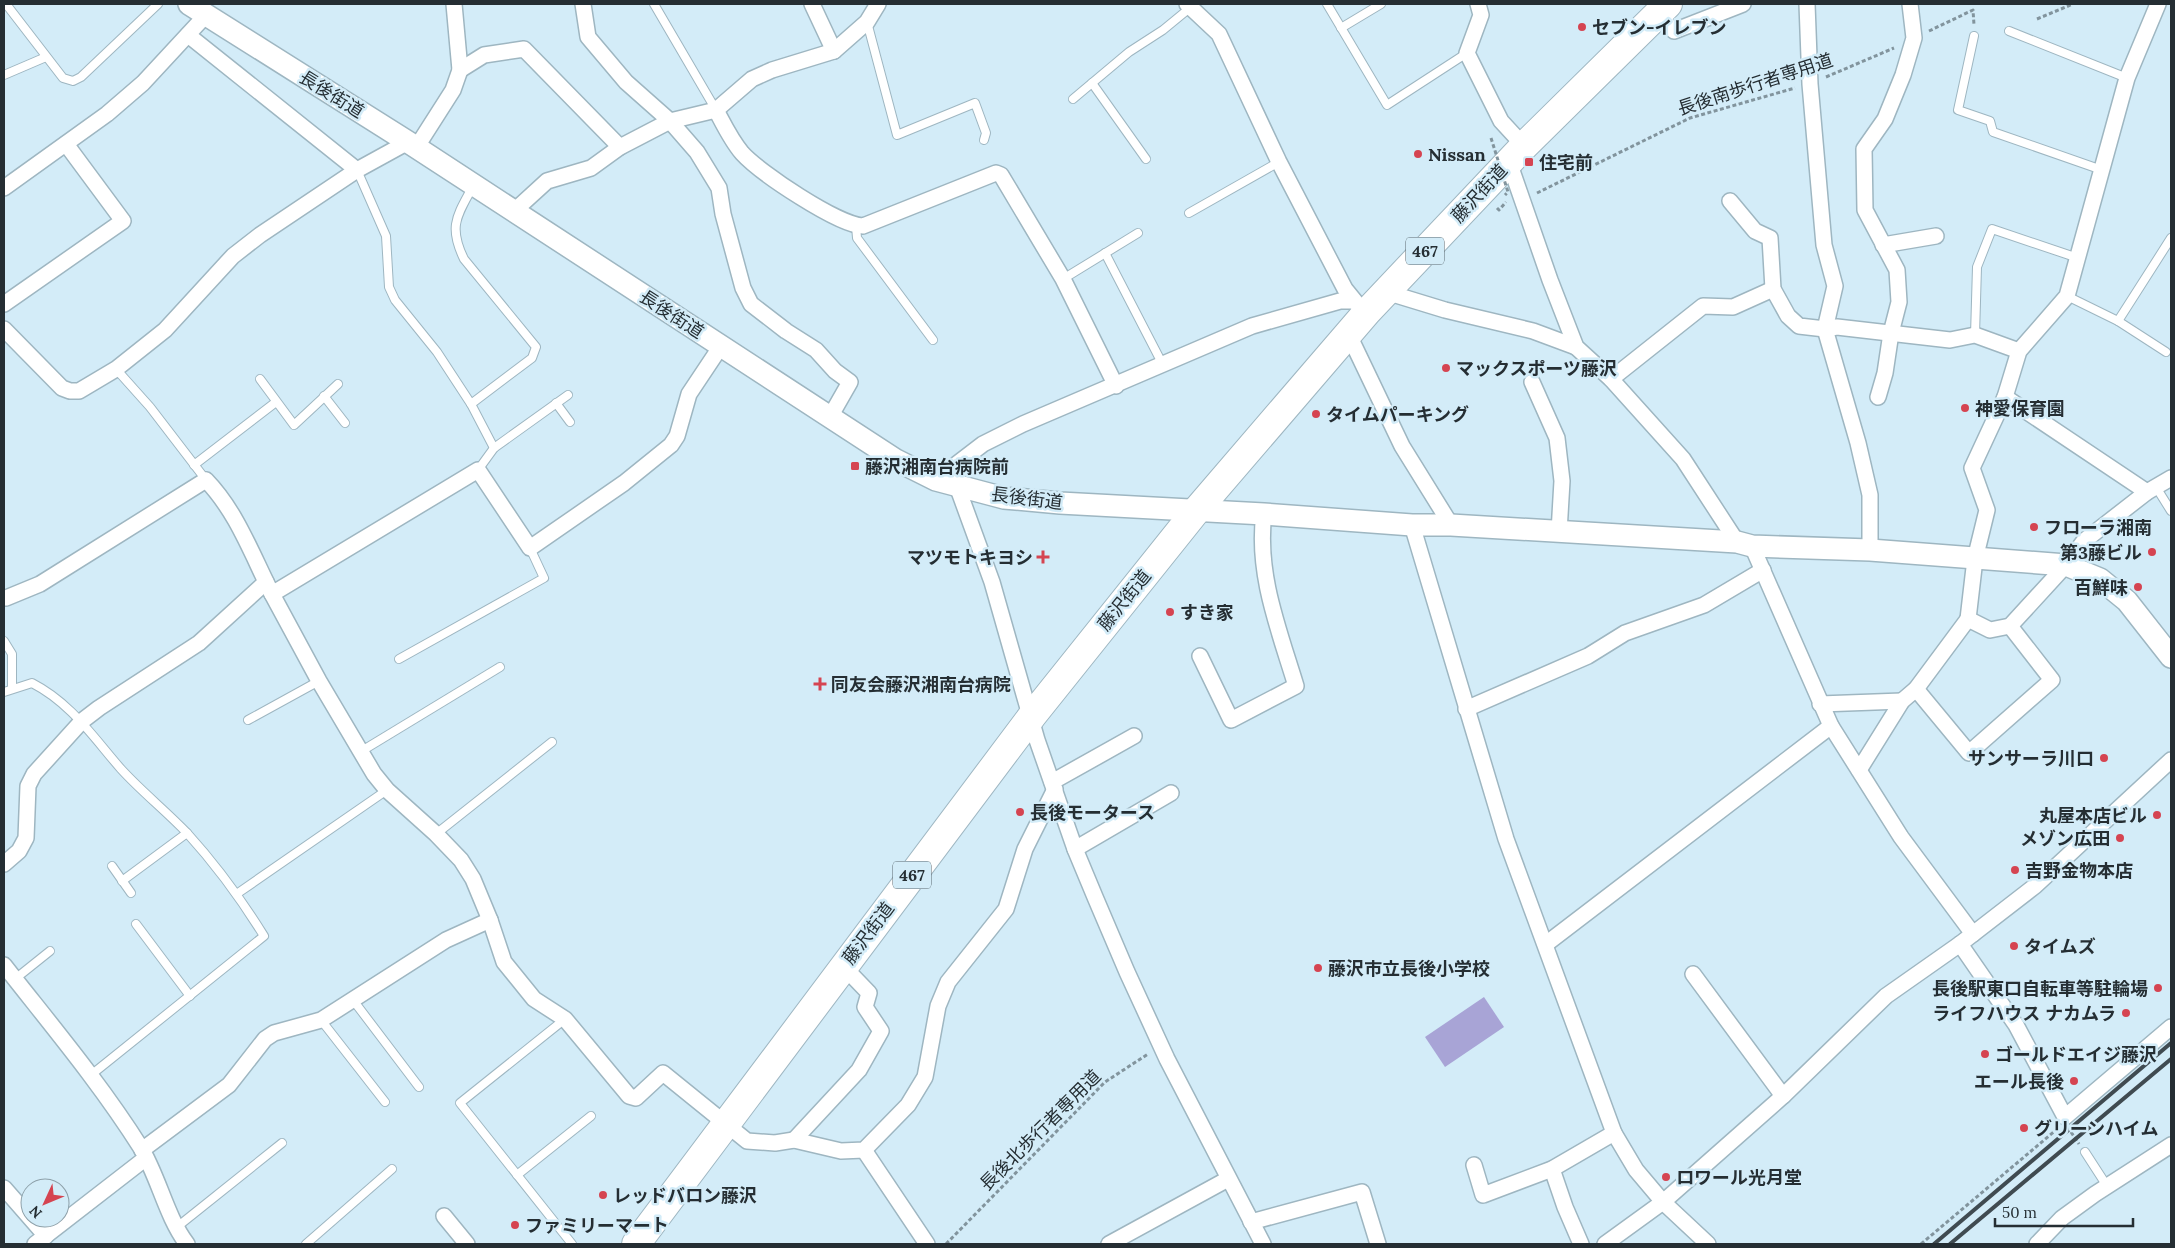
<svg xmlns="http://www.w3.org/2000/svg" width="2175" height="1248" viewBox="0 0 2175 1248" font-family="Lora,'Noto Sans JP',serif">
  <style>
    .water { fill: #a8a4d6 }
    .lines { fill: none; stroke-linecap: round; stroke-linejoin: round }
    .lane-casing { stroke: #9eb6c1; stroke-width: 10 }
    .street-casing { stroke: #9eb6c1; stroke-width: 18 }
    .secondary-casing { stroke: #9eb6c1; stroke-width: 24 }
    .highway-casing { stroke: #9eb6c1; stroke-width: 30 }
    .path { stroke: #82949d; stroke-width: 3; stroke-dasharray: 4 2.5; stroke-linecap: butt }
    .lane { stroke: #fff; stroke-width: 8 }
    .street { stroke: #fff; stroke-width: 15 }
    .secondary { stroke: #fff; stroke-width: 21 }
    .highway { stroke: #fff; stroke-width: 28 }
    .rail { stroke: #404b51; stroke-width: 4 }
    .path-bridge { stroke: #82949d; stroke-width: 3; stroke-dasharray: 4 2.5; stroke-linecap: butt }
    .poi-dot { fill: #d54451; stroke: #d3ecf8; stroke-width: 2 }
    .labels { text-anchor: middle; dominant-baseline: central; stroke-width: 5; stroke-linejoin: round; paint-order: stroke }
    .shield { fill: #d3ecf8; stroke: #59676e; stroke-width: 1 }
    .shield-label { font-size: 16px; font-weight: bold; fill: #252e33 }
    .poi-label { font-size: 18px; font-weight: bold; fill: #252e33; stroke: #d3ecf8; text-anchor: start }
    .street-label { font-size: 18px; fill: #252e33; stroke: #d3ecf8 }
  </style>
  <rect width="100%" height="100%" fill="#d3ecf8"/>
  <path class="water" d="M1484,997L1504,1027L1445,1067L1425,1037Z"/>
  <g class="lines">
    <g class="lane-casing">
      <g id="lane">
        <path d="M6,4L63,78L73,81L81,77L158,4"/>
        <path d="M654,4L716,110"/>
        <path d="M1327,4L1387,105L1467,53"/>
        <path d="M867,22L897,135L975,103L986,133L984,140"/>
        <path d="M1341,28L1381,4"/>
        <path d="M2009,31L2127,78"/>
        <path d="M1974,36L1958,110L1990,121L1993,132L2102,170"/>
        <path d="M4,75L46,57"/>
        <path d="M1092,83L1146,159"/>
        <path d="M1073,99L1129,52L1163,30L1191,7"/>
        <path d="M357,170L386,236L389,287L395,300L437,352L471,404L494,448"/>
        <path d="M1189,213L1279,162"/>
        <path d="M856,226L857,238L933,340"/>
        <path d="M1105,253L1163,365"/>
        <path d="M1063,279L1138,233"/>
        <path d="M2067,296L2118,321L2166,352"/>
        <path d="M2118,321L2171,238"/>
        <path d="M1975,335L1977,267L1992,229L2078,258"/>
        <path d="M116,369L150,407L206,480"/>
        <path d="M260,379L294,425L338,384"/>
        <path d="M324,396L345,423"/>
        <path d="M556,403L570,422"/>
        <path d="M471,404L532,358L536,347L464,259C448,226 457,216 473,186"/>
        <path d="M194,465L276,402"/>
        <path d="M478,470L494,448L568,395"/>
        <path d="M2156,487L2171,511"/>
        <path d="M4,641L12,654V688"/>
        <path d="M399,659L544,578L530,548"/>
        <path d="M4,692L32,683C71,703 93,737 121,769C142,792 166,811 187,833C217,866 241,899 264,936L91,1075"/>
        <path d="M248,720L319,681"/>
        <path d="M360,752L500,667"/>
        <path d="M436,834L552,742"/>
        <path d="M112,866L131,893"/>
        <path d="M122,881L187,833"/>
        <path d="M238,893L387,790"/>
        <path d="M136,924L190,996"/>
        <path d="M15,979L50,951"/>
        <path d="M353,1000L419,1087"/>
        <path d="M565,1019L460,1103L572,1244"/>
        <path d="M321,1020L385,1102"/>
        <path d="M2085,1152L2107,1186"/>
        <path d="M517,1175L591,1116"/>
        <path d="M177,1227L282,1143"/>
        <path d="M306,1244L392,1169"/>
      </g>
    </g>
    <g class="street-casing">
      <g id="street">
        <path d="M583,4L588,37L626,82L670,121L697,152L719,188L723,214L743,288L751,304L786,331L816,350L835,371L850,382L830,417"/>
        <path d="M812,4L834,51"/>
        <path d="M1187,4L1219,34L1279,162L1345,289L1358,305"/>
        <path d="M1478,4L1481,15L1467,53L1501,121L1524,146"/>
        <path d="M1807,4L1810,84L1824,245L1835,286L1825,329L1858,443L1870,495V550"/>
        <path d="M1657,15L1674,31L1743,4"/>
        <path d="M188,35L357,170"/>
        <path d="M460,70L484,55L524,49L620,147"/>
        <path d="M716,110C724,125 731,140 742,153C760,173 838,225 863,226L996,173L1001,175L1063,279L1116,386"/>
        <path d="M416,148L453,90L460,70L454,4"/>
        <path d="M1509,162L1550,280L1576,347L1611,379L1683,459L1737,542"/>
        <path d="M4,188L107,114L143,83L206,15"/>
        <path d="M1730,201L1755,231L1770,238L1773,289L1788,316L1799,326L1825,329L1837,327L1950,340L1975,335L2019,351"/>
        <path d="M513,212L547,181L591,168L620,147L670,121L716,110L752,79L772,70L834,51L867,22L878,4"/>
        <path d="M1883,245L1936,236"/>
        <path d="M1386,292L1445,310L1533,331L1576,347"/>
        <path d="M4,304L123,221L66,144"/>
        <path d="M4,329L62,388L70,391H79L116,369L165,330L233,256L260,235L357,170L408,142"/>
        <path d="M1348,333L1402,446L1451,525"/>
        <path d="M1611,379L1703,306L1733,307L1773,289"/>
        <path d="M1532,382L1557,438L1562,481L1559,532"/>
        <path d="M1878,397L1885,373L1891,333L1899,302L1897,270L1865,210L1864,149L1885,119L1903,75L1914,38L1910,4"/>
        <path d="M2005,397L2147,492"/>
        <path d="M936,480L983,444L1023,424L1252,326L1340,301H1354"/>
        <path d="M957,486L992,582L1037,740L1075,849L1095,897L1127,972L1167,1059L1263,1244"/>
        <path d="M1412,525L1506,839L1614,1133L1636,1170L1663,1202L1708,1244"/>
        <path d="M1752,546L1831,726L1901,837L1973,934"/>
        <path d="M272,594L319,681L374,774L387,790L436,834L461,860L473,879L490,920L504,962L534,999L565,1019L629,1096L636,1098L663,1073L747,1141L775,1143L794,1140L841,1151L864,1150L908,1105L925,1077L938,1006L948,982L1006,909L1025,849L1055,789"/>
        <path d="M6,598L40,584L206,480C237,512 252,555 272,594L478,470L530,548L624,483L671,445L677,436L689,394L721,346"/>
        <path d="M1968,619L1975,559L1987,510L1972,468L2005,397L2019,351L2067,296L2127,78L2158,4"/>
        <path d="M1200,656L1231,720L1296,686C1279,630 1256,573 1264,514"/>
        <path d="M1916,689L1969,753L2052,680L2010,626"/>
        <path d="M1820,704L1902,701"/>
        <path d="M1466,709L1588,656L1625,633L1704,605L1763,570"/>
        <path d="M1859,770L1902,701L1916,689L1968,619L1990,630L2010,626L2066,565L2084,541L2147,492L2171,478"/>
        <path d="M1052,782L1134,736"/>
        <path d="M1075,849L1171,793"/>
        <path d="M4,864L19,851L26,838L28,786L34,774L82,721L99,708L199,643L266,582"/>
        <path d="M1546,944L1831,726"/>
        <path d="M1960,944L2016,1025L2065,1117L2171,1027"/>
        <path d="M4,965C51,1025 100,1083 141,1148C159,1178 166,1216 187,1244"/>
        <path d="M1693,974L1783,1096"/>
        <path d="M794,1140L859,1070L881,1031L865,1007L869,993L843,966"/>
        <path d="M142,1150L229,1085L265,1039L274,1033L321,1020L446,940L490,920"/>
        <path d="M864,1150L927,1244"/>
        <path d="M1474,1165L1483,1195L1552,1169L1614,1133"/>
        <path d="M1552,1169L1565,1207L1581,1244"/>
        <path d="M4,1188L46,1236"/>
        <path d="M444,1216L467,1244"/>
        <path d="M1251,1222L1362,1192L1378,1244"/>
        <path d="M35,1244L146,1158"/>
        <path d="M1109,1244L1228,1179"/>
        <path d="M1605,1244L1663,1202L1783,1096L1886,996L1960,944L2035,886L2171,760"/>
        <path d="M2037,1244L2062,1218L2095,1194L2171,1145"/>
      </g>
    </g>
    <g class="secondary-casing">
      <path id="secondary" d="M189,4L408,142L896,460L936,480L1004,498L1060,503L1264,514L1412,525H1451L1737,542L1752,546L1870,550L2066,565L2100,579L2127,601L2171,657"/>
    </g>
    <g class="highway-casing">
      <path id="highway" d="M636,1244L1032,716L1196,511L1367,312L1524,146L1668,4"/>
    </g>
    <g class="path">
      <path d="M2037,19L2073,4"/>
      <path d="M1929,31L1973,10L1974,25"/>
      <path d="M1826,77L1894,48"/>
      <path d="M1537,193L1690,118L1795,88"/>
      <path d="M1497,208L1499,210L1506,202"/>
      <path d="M2071,1132L2079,1144"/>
      <path d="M946,1244L1105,1082L1148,1054"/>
      <path d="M1921,1244L2056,1130"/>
    </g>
    <use href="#lane" class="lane"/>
    <use href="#street" class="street"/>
    <use href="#secondary" class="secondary"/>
    <use href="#highway" class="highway"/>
    <g class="rail">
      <path d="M1934,1244L2171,1043"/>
      <path d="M1950,1244L2171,1059"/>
    </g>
    <path class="path-bridge" d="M1491,138L1508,192L1505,195"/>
  </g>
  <g class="poi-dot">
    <circle cx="1582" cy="27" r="5"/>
    <circle cx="1418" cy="154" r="5"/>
    <rect x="1524" y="157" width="10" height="10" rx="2.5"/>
    <circle cx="1446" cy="368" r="5"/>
    <circle cx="1965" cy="408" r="5"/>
    <circle cx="1316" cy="414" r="5"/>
    <rect x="850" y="461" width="10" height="10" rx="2.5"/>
    <circle cx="2034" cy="527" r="5"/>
    <circle cx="2152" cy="552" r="5"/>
    <path d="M1040.5 549.5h5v5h5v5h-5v5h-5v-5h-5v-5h5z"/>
    <circle cx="2138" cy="587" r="5"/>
    <circle cx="1170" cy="612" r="5"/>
    <path d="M817.5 676.5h5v5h5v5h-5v5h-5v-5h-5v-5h5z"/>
    <circle cx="2104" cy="758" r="5"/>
    <circle cx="1020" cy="812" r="5"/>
    <circle cx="2157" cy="815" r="5"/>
    <circle cx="2120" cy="838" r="5"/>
    <circle cx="2015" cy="870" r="5"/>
    <circle cx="2014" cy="946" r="5"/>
    <circle cx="1318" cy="968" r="5"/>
    <circle cx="2158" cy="988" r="5"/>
    <circle cx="2126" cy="1013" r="5"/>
    <circle cx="1985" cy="1054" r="5"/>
    <circle cx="2074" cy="1081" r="5"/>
    <circle cx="2024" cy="1128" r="5"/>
    <circle cx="1666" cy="1177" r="5"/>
    <circle cx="603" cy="1195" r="5"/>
    <circle cx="515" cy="1225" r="5"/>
  </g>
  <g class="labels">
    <g class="shield">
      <rect x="1406" y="237.5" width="38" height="27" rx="4"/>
      <rect x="893" y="861.5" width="38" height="27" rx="4"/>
    </g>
    <g class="shield-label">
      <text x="1425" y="251">467</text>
      <text x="912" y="875">467</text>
    </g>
    <g class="poi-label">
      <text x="1592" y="27">セブン-イレブン</text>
      <text x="1428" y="154">Nissan</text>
      <text x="1539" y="162">住宅前</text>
      <text x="1456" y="368">マックスポーツ藤沢</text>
      <text x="1975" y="408">神愛保育園</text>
      <text x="1326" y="414">タイムパーキング</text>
      <text x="865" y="466">藤沢湘南台病院前</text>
      <text x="2044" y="527">フローラ湘南</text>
      <text x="2142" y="552" text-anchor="end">第3藤ビル</text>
      <text x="1033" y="557" text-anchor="end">マツモトキヨシ</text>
      <text x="2128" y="587" text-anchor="end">百鮮味</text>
      <text x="1180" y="612">すき家</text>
      <text x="831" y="684">同友会藤沢湘南台病院</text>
      <text x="2094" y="758" text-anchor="end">サンサーラ川口</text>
      <text x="1030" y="812">長後モータース</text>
      <text x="2147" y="815" text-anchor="end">丸屋本店ビル</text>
      <text x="2110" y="838" text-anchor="end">メゾン広田</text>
      <text x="2025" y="870">吉野金物本店</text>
      <text x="2024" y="946">タイムズ</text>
      <text x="1328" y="968">藤沢市立長後小学校</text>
      <text x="2148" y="988" text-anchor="end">長後駅東口自転車等駐輪場</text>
      <text x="2116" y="1013" text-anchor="end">ライフハウス ナカムラ</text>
      <text x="1995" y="1054">ゴールドエイジ藤沢</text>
      <text x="2064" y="1081" text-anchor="end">エール長後</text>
      <text x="2034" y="1128">グリーンハイム</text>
      <text x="1676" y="1177">ロワール光月堂</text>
      <text x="613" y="1195">レッドバロン藤沢</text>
      <text x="525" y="1225">ファミリーマート</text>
    </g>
    <g class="street-label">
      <text transform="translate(1755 84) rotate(-18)">長後南歩行者専用道</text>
      <text transform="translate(332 94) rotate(32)">長後街道</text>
      <text transform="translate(1479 193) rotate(-47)">藤沢街道</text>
      <text transform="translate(672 314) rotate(33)">長後街道</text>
      <text transform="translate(1027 498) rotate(7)">長後街道</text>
      <text transform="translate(1124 600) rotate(-51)">藤沢街道</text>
      <text transform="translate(868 933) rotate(-53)">藤沢街道</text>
      <text transform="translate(1040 1130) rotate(-45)">長後北歩行者専用道</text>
    </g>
  </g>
  <rect width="2175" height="1248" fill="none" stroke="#252e33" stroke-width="10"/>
  <g transform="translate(45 1203) rotate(226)"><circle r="24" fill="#d3ecf8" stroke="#8da0a9"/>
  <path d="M0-4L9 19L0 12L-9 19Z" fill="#d54451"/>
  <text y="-8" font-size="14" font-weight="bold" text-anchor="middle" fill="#252e33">N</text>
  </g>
  <path d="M1995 1218v8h138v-8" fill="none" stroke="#252e33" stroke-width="2.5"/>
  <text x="2002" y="1218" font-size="15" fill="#252e33" stroke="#d3ecf8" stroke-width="4" paint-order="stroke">50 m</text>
</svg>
